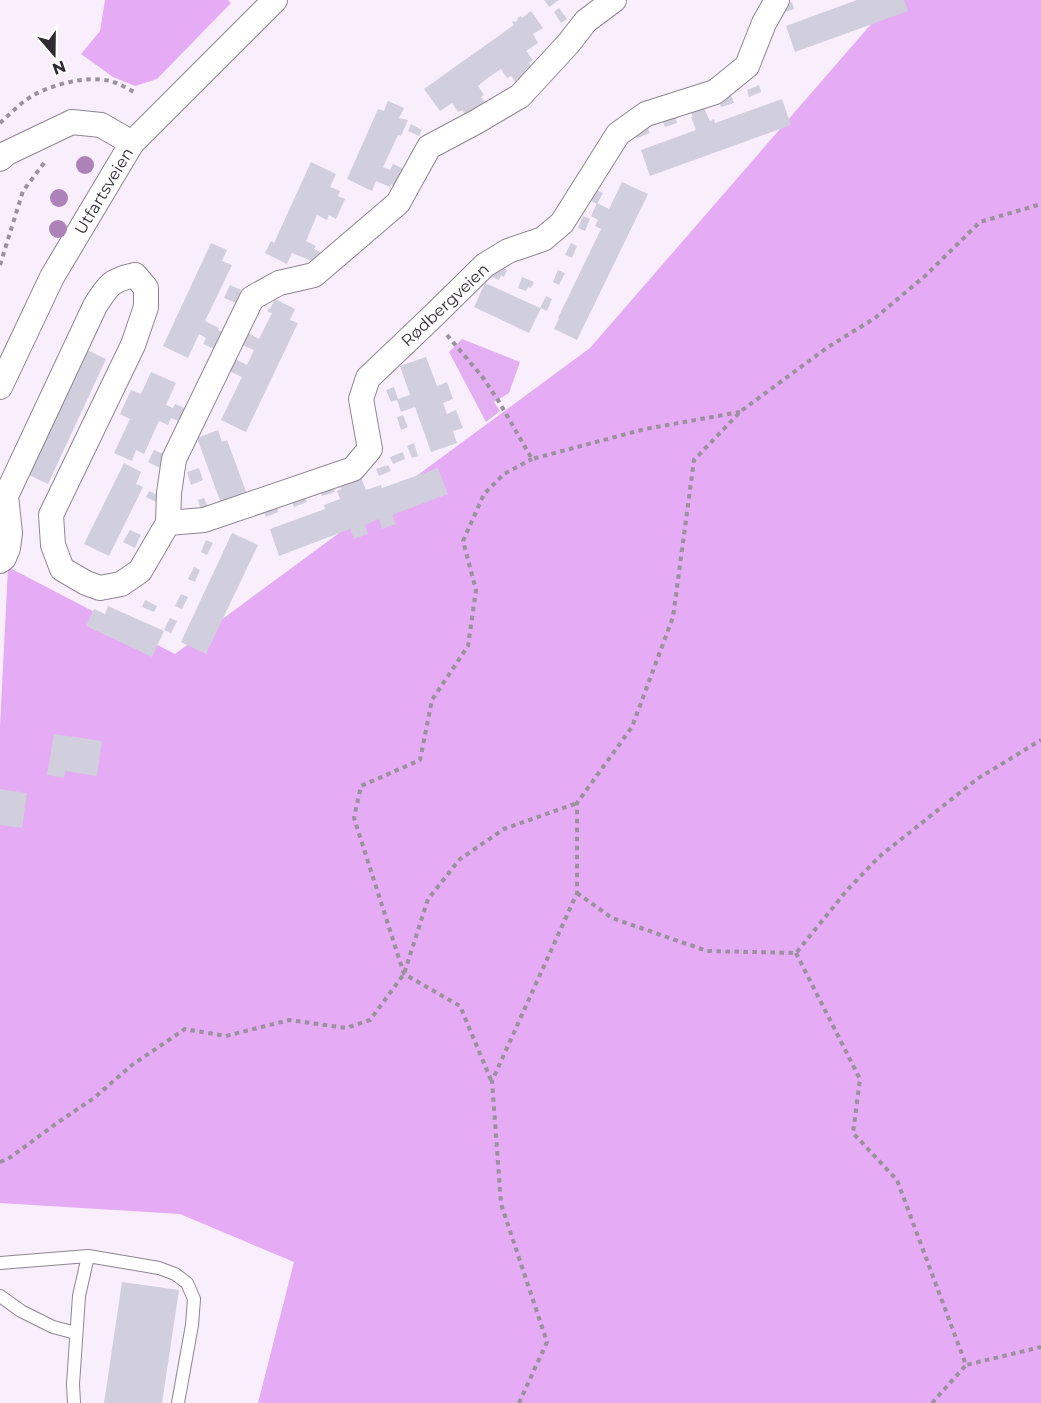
<svg xmlns="http://www.w3.org/2000/svg" width="1041" height="1403" viewBox="0 0 1041 1403" font-family="Montserrat,sans-serif">
  <style>
    .green { fill: #e3aff2 }
    .forest { fill: #e5abf5 }
    .building { fill: #d1cedd }
    .lines { fill: none; stroke-linecap: round; stroke-linejoin: round }
    .service-casing { stroke: #8f8592; stroke-width: 14 }
    .minor-casing { stroke: #8f8592; stroke-width: 26 }
    .path { stroke: #99919b; stroke-width: 4; stroke-dasharray: 4.5 4.5; stroke-linecap: butt }
    .service { stroke: #fff; stroke-width: 12 }
    .minor { stroke: #fff; stroke-width: 24 }
    .tree { fill: #ad82b8 }
    .labels { text-anchor: middle; dominant-baseline: central; stroke-width: 4.5; stroke-linejoin: round; paint-order: stroke }
    .street-label { font-size: 16px; fill: #2f2b30; stroke: #fff }
  </style>
  <rect width="100%" height="100%" fill="#f9eefc"/>
  <path class="green" d="M462,339L520,362L509,393L494,402L500,411L486,422L449,352Z"/>
  <g class="forest">
    <path d="M105,0H228L231,3L157,79L135,86L113,77L81,54L100,31Z"/>
    <path d="M892,0H1041V1403H258L294,1262L180,1214L0,1203V726L8,567L175,654L590,348Z"/>
  </g>
  <g class="building">
    <path d="M544,0H559L549,7Z"/>
    <path d="M857,0H904L908,11L795,52L786,26Z"/>
    <path d="M792,2L794,9L782,13L780,6Z"/>
    <path d="M559,8L567,19L561,23L554,12Z"/>
    <path d="M531,11L543,28L533,34L538,43L526,51L533,60L529,63L534,70L516,83L511,76L507,78L501,69L489,77L478,86L484,95L481,97L486,103L467,116L462,110L458,112L452,103L440,111L424,89L514,25L512,22L514,21L515,22L518,20L517,18L521,16L522,18Z"/>
    <path d="M759,85L761,92L749,97L747,90Z"/>
    <path d="M731,95L734,103L721,107L718,100Z"/>
    <path d="M782,99L791,125L650,176L641,150L696,130L691,117H693L690,110L703,106L710,121L714,119L715,123Z"/>
    <path d="M388,101L404,108L399,118L408,120L401,136L398,135L383,167L390,170L393,164L404,169L396,187L391,184L390,187L376,181L372,191L347,179L378,109L384,111Z"/>
    <path d="M675,116L677,123L665,127L662,120Z"/>
    <path d="M411,124L422,130L419,136L408,131Z"/>
    <path d="M647,126L650,133L637,138L634,131Z"/>
    <path d="M311,162L336,174L330,187L340,191L338,196L345,199L336,219L329,215L327,220L317,215L306,241L316,246L314,249L321,253L317,263L292,253L287,264L265,253L271,241L274,243Z"/>
    <path d="M622,182L648,194L577,340L554,329L559,318H558L601,229L595,226L598,220L591,216L597,203L609,209Z"/>
    <path d="M596,190L603,193L597,204L591,201Z"/>
    <path d="M583,216L590,219L585,231L578,228Z"/>
    <path d="M211,243L227,250L222,261L232,265L205,321L219,328L218,330L223,332L214,349L203,344L206,338L199,334L188,358L163,346Z"/>
    <path d="M571,243L577,246L572,258L565,255Z"/>
    <path d="M495,264L507,270L504,277L501,275L499,280L490,276Z"/>
    <path d="M558,270L565,273L559,285L553,282Z"/>
    <path d="M522,277L534,282L531,288L528,287L526,291L518,288Z"/>
    <path d="M485,283L540,308L546,296L552,299L547,311L541,308L529,333L474,307Z"/>
    <path d="M230,285L241,290L236,303L224,298Z"/>
    <path d="M275,299L295,309L290,320L298,323L246,432L221,420L242,377L227,370L235,359L247,365L254,350L242,345L248,333L259,339L272,313L267,311L269,308L270,309Z"/>
    <path d="M85,349L106,359L48,484L27,474Z"/>
    <path d="M426,357L437,386L447,382L453,399L443,403L447,414L456,410L463,428L453,431L457,443L431,452L415,407L401,412L397,400L391,402L386,390L394,387L398,399L410,395L400,366Z"/>
    <path d="M151,372L176,383L166,405L173,408L175,404L187,409L181,422L171,418L168,425L159,421L144,454L136,450L132,461L114,453L130,419L120,414L131,390L141,394Z"/>
    <path d="M403,415L408,427L401,430L397,417Z"/>
    <path d="M218,430L222,442L227,440L248,497L222,506L197,438Z"/>
    <path d="M414,443L418,456L412,458L407,446Z"/>
    <path d="M154,450L166,455L160,468L148,462Z"/>
    <path d="M403,452L405,459L393,464L390,457Z"/>
    <path d="M124,463L141,472L136,484L143,487L109,556L84,544Z"/>
    <path d="M388,465L391,471L379,476L376,469Z"/>
    <path d="M199,468L203,480L191,485L187,472Z"/>
    <path d="M438,468L448,494L392,515L396,524L382,529L379,519L365,525L368,534L354,539L350,529L279,556L270,529L325,509L324,505L340,499L337,491L341,489L339,482L360,475L366,490L381,485L382,488Z"/>
    <path d="M332,485L335,492L322,496L320,489Z"/>
    <path d="M149,491L161,497L158,503L146,497Z"/>
    <path d="M304,495L307,502L294,507L291,499Z"/>
    <path d="M204,498L209,510L202,513L198,500Z"/>
    <path d="M276,505L278,512L266,517L263,510Z"/>
    <path d="M130,530L141,535L135,548L123,542Z"/>
    <path d="M232,533L258,545L206,654L181,642Z"/>
    <path d="M206,540L213,543L207,555L201,552Z"/>
    <path d="M194,567L200,570L195,582L188,579Z"/>
    <path d="M181,594L188,597L182,609L175,606Z"/>
    <path d="M145,600L157,606L154,612L142,607Z"/>
    <path d="M108,606L164,631L152,657L86,626L94,609L105,614Z"/>
    <path d="M170,618L177,621L171,633L164,630Z"/>
    <path d="M54,734L102,741L97,776L65,771L64,778L47,775Z"/>
    <path d="M0,789L27,793L22,828L0,825Z"/>
    <path d="M122,1282L179,1290L162,1403H104Z"/>
  </g>
  <g class="lines">
    <g class="service-casing">
      <g id="service">
        <path d="M0,1263L88,1256L159,1268L175,1274L187,1283L194,1299L192,1325L178,1403"/>
        <path d="M0,1296L21,1311L53,1327L76,1333"/>
        <path d="M74,1403L73,1384L79,1296L88,1256"/>
      </g>
    </g>
    <g class="minor-casing">
      <g id="minor">
        <path d="M614,0L586,21L568,44L520,96L476,122L429,147L398,203L314,275L279,283L252,298L174,459L169,493L168,523L204,520L353,469L370,449L361,399L368,378L431,318L485,265L508,251L543,239L562,223L618,134L646,114L715,92L747,66L764,23L777,0"/>
        <path d="M0,159L7,153L72,122L101,125L132,143"/>
        <path d="M0,387L52,277L132,143L275,0"/>
        <path d="M0,561L4,558L8,548L10,533L6,496L95,306C108,285 111,280 135,275L146,288V307L133,345L51,515L53,545L62,569L86,583L100,588L121,584L140,571L168,523"/>
      </g>
    </g>
    <g class="path">
      <path d="M0,123C9,115 18,105 29,98C48,85 87,75 110,81C119,83 128,89 136,93"/>
      <path d="M0,265L23,191L44,163"/>
      <path d="M447,335L481,375L498,400L532,459L645,429L740,412"/>
      <path d="M577,893L612,918L707,951L796,953L848,889L880,856L977,779L1041,740"/>
      <path d="M796,953L860,1079L853,1133L897,1180L966,1365L1041,1347"/>
      <path d="M491,1080L460,1006L404,974L354,818L361,786L420,760L432,700L468,646L476,590L463,541L484,494L504,474L532,459"/>
      <path d="M0,1162L8,1159L57,1123L94,1098L132,1065L185,1029L226,1036L289,1020L346,1028L370,1020L404,974L428,899L460,859L504,829L577,803"/>
      <path d="M519,1403L547,1342L501,1204L492,1081L577,893V803L632,727L673,617L694,460L741,411L828,347L875,318L925,276L980,222L1041,204"/>
      <path d="M932,1403L966,1365"/>
    </g>
    <use href="#service" class="service"/>
    <use href="#minor" class="minor"/>
  </g>
  <g class="tree">
    <circle cx="85" cy="165" r="9"/>
    <circle cx="59" cy="198" r="9"/>
    <circle cx="58" cy="229" r="9"/>
  </g>
  <g class="labels">
    <g class="street-label">
      <text transform="translate(104 191) rotate(-59)">Utfartsveien</text>
      <text transform="translate(445 305) rotate(-43)">Rødbergveien</text>
    </g>
  </g>
  <g transform="translate(54 54) rotate(160)" stroke="#ffffff" stroke-width="4.5" paint-order="stroke">
  <path d="M0-4.5L10 22L0 15L-10 22Z" fill="#2f2b30"/>
  <text y="-9" font-size="16" font-weight="bold" text-anchor="middle" fill="#2f2b30">N</text>
  </g>
</svg>
